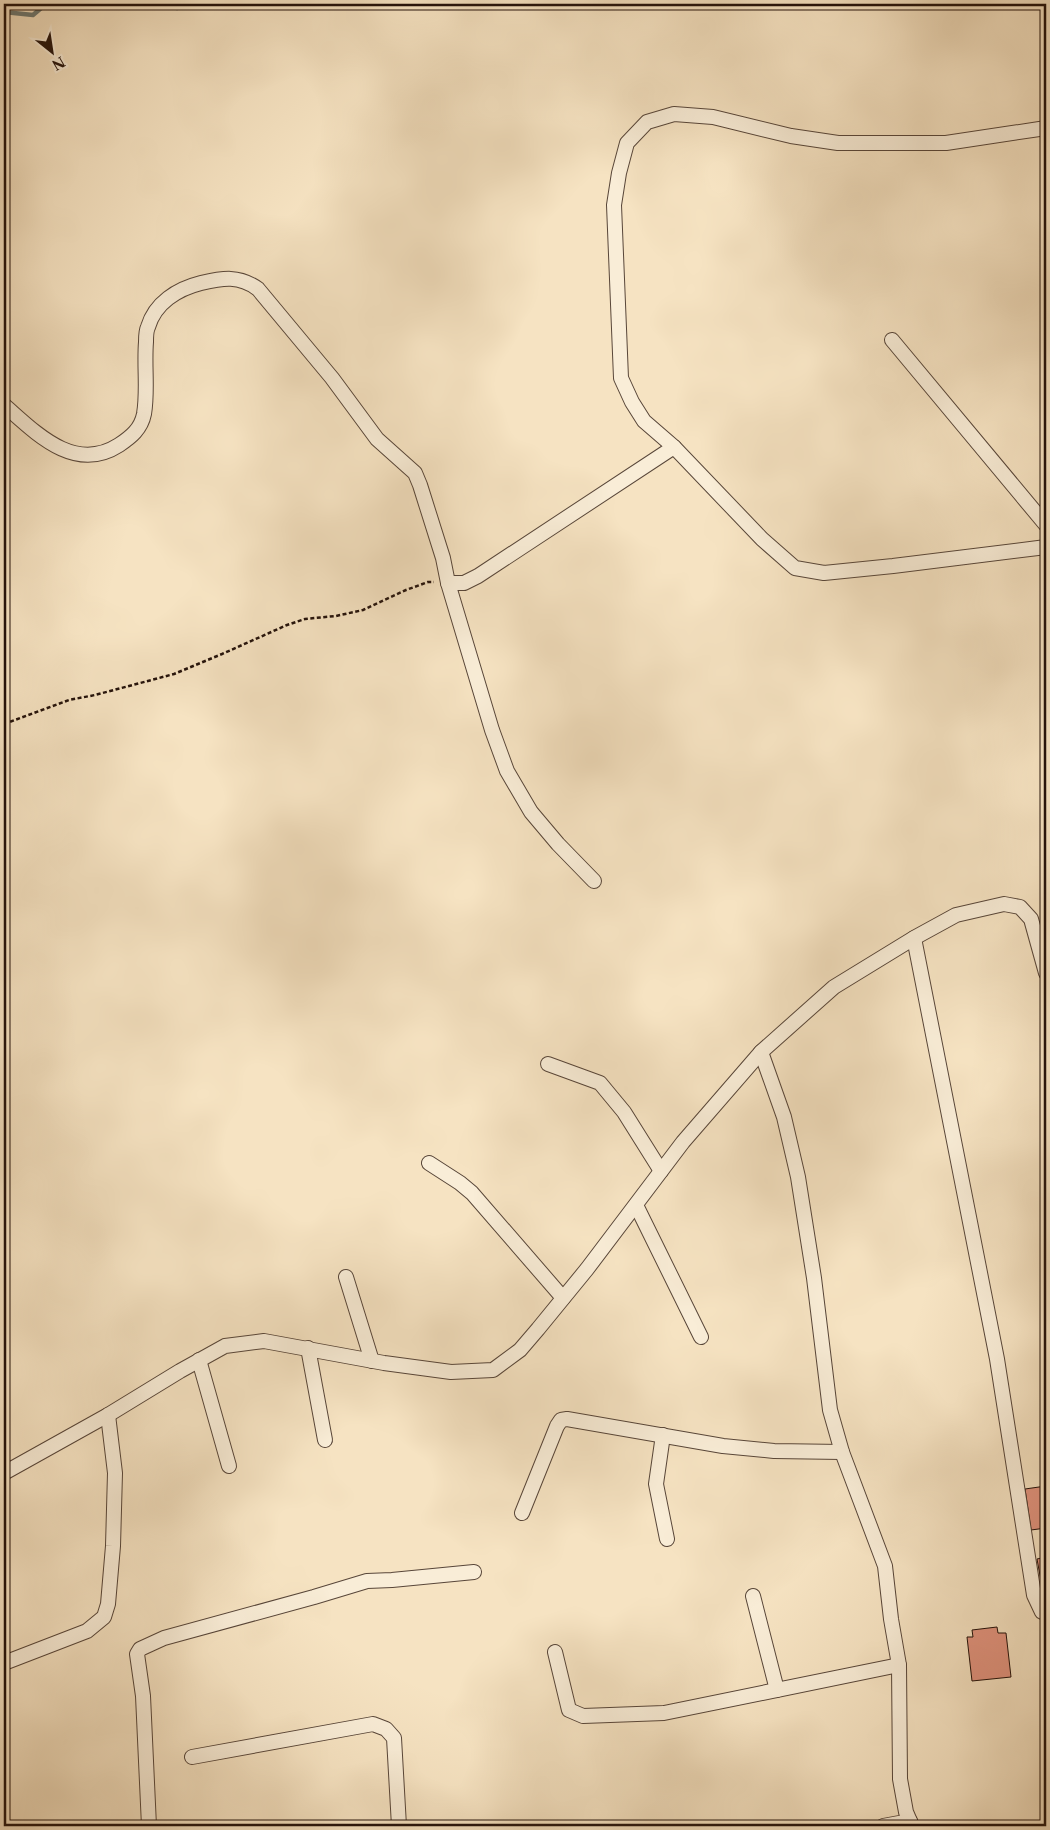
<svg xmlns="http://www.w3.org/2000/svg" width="1050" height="1830" viewBox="0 0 1050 1830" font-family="'Libre Caslon Text',serif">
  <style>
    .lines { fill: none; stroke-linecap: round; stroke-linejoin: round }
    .stream { stroke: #6d7973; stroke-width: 4.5 }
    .building { fill: #e1947f; stroke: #24120b }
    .minor-casing { stroke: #584639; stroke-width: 16 }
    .path { stroke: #24120b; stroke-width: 2.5; stroke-dasharray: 4 2.5; stroke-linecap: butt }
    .minor { stroke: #f9edd7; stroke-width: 14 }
  </style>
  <rect width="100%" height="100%" fill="#f6e3c2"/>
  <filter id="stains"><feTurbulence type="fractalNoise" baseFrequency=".004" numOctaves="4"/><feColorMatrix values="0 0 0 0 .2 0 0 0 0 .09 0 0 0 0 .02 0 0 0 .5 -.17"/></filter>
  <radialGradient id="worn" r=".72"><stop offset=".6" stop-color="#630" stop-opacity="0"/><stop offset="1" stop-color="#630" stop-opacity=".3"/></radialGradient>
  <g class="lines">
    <g class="stream">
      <path d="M175,4L177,8L182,4"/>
      <path d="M4,12L33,15L46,4"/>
    </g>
  </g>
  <g class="building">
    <path d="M1046,1486V1528L1031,1530L1025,1489Z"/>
    <path d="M1046,1557V1591L1043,1592L1037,1559Z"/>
    <path d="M997,1627L998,1633H1006L1011,1677L972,1681L967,1637H973L972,1630Z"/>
  </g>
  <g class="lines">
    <g class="minor-casing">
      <g id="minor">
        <path d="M1046,128L946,143H838L791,136L713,117L674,114L647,122L627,143L619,173L614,205L621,378L632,402L644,421L674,447L762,539L795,568L824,573L893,566L1046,547"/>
        <path d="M892,340L1046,525"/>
        <path d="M4,405C35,432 74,474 119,445C131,437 141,429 144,414C148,391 144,366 146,342C146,337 146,331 148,327C155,303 177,289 201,283C223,278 239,275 258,289L332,378L377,439L415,473L420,485L443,558L448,583L492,730L507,771L531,812L558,844L594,881"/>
        <path d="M448,583H464L478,576L674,447"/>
        <path d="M914,938L997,1359L1034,1595L1042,1612L1046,1613"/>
        <path d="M548,1064L600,1083L624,1112L661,1171"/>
        <path d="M429,1163L460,1183L472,1193L563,1298"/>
        <path d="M636,1205L701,1337"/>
        <path d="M346,1277L372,1361"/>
        <path d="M308,1348L325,1440"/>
        <path d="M199,1360L229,1466"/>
        <path d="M663,1435L656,1484L667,1539"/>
        <path d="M4,1473L108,1415L180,1371L225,1346L264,1341L384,1363L451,1372L493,1370L520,1350L538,1329L587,1269L683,1142L761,1052"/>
        <path d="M522,1513L557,1426L561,1420L567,1419L723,1446L774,1451L842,1452"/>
        <path d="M753,1596L777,1690"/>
        <path d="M555,1652L569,1710L583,1716L664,1713L899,1665"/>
        <path d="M4,1663L87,1631L104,1617L108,1604L113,1546L115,1473L108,1415"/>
        <path d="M192,1757L373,1724L386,1729L394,1738L399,1826"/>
        <path d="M149,1826L143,1696L137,1654L140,1649L164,1638L314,1597L367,1581L392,1580L474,1572"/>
        <path d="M883,1826L910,1821"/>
        <path d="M912,1826L906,1812L900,1779L899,1665L891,1619L885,1566L842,1452L830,1410L814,1278L798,1177L784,1117L761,1052L834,987L914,938L956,915L1004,904L1020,907L1031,919L1046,973"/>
      </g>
    </g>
    <path class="path" d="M4,724L69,700L95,695L174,674L222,654L287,625L305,619L336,616L363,610L406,590L428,582H434"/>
    <use href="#minor" class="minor"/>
  </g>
  <rect width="1050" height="1830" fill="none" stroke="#f6e3c2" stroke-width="20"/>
  <rect x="5" y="5" width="1040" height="1820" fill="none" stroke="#24120b" stroke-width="2.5"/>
  <rect x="10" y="10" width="1030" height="1810" fill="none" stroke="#24120b"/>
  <g transform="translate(52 52) rotate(150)" stroke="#f9edd7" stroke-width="4" paint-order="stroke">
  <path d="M0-4L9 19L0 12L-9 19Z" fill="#24120b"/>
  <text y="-8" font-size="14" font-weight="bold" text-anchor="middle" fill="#24120b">N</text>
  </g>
  <rect width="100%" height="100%" filter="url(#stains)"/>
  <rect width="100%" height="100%" fill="url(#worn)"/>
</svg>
